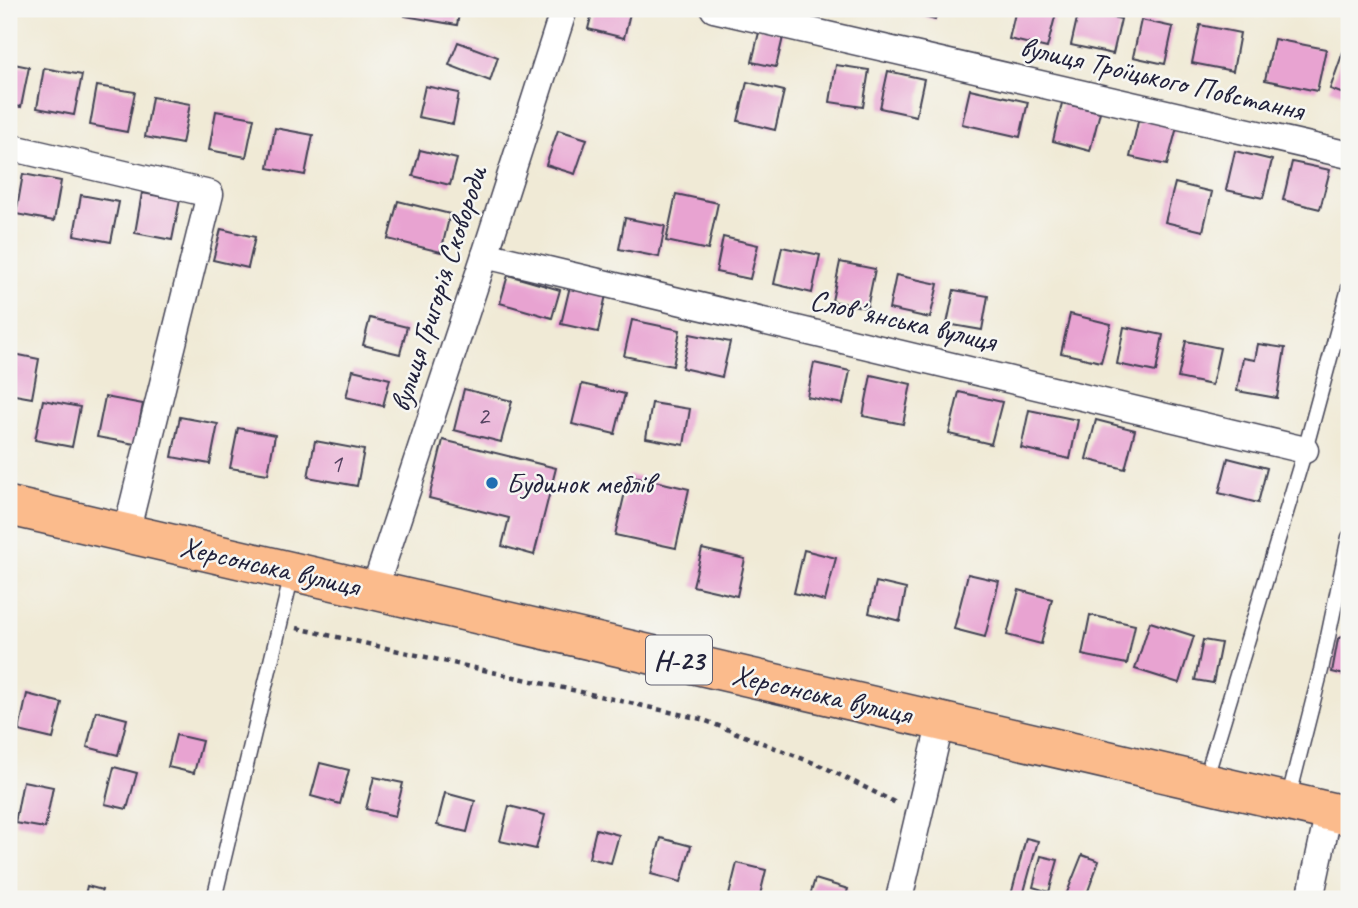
<svg xmlns="http://www.w3.org/2000/svg" width="1358" height="908" viewBox="0 0 1358 908" font-family="Caveat,sans-serif">
  <style>
    .building { fill: #e8a3d1 }
    .lines { fill: none; stroke-linecap: round; stroke-linejoin: round }
    .lane-casing { stroke: #414052; stroke-width: 17 }
    .street-casing { stroke: #414052; stroke-width: 29 }
    .primary-casing { stroke: #414052; stroke-width: 41 }
    .path { stroke: #414052; stroke-width: 4.5; stroke-dasharray: 5 5; stroke-linecap: butt }
    .lane { stroke: #fff; stroke-width: 14 }
    .street { stroke: #fff; stroke-width: 26 }
    .primary { stroke: #fbbb8c; stroke-width: 38 }
    .poi-dot { fill: #1f6fb2; stroke: #f6f6f2; stroke-width: 2.5 }
    .labels { text-anchor: middle; dominant-baseline: central; stroke-width: 5; stroke-linejoin: round; paint-order: stroke }
    .number-label { font-size: 26px; fill: #544260 }
    .shield { fill: #f6f6f2; stroke: #626272; stroke-width: 2 }
    .shield-label { font-size: 28px; font-weight: bold; fill: #22223b }
    .street-label { font-size: 30px; fill: #22223b; stroke: #f6f6f2 }
    .poi-label { font-size: 30px; fill: #22223b; stroke: #f6f6f2; text-anchor: start }
  </style>
  <rect width="100%" height="100%" fill="#f6f6f2"/>
  <filter id="ink" filterUnits="userSpaceOnUse"><feTurbulence type="fractalNoise" baseFrequency=".0143" numOctaves="2"/><feDisplacementMap in="SourceGraphic" scale="14" xChannelSelector="R" yChannelSelector="G"/><feConvolveMatrix kernelMatrix="1 2 1 2 8 2 1 2 1" color-interpolation-filters="sRGB"/></filter>
  <filter id="wash" filterUnits="userSpaceOnUse"><feTurbulence type="fractalNoise" baseFrequency=".00686" numOctaves="4" result="noise"/><feDisplacementMap in="SourceGraphic" scale="28" xChannelSelector="R" yChannelSelector="G"/><feGaussianBlur stdDeviation="1.57" result="paint"/><feColorMatrix in="noise" values="0 0 0 0 0 0 0 0 0 0 0 0 0 0 0 0 0 1.4 0 .05"/><feComposite in="paint" operator="in"/></filter>
  <g filter="url(#wash)">
    <rect width="100%" height="100%" fill="#f0ead6"/>
    <g id="blocks">
      <g class="building">
        <path d="M407,9H460L457,25L405,16Z"/>
        <path d="M593,9H631L624,38L588,29Z"/>
        <path d="M895,9H938L935,20Z"/>
        <path d="M1016,9H1057L1047,48L1009,39Z"/>
        <path d="M1079,10L1121,19L1113,54L1071,45Z"/>
        <path d="M1141,20L1173,27L1165,64L1133,57Z"/>
        <path d="M1200,25L1240,33L1233,71L1192,63Z"/>
        <path d="M760,28L784,33L776,67L752,62Z"/>
        <path d="M1274,39L1326,49L1317,91L1265,80Z"/>
        <path d="M458,42L498,57L490,81L449,65Z"/>
        <path d="M1343,52L1349,54V96L1330,89Z"/>
        <path d="M9,63L29,67L21,107L9,105Z"/>
        <path d="M836,65L869,70L863,107L830,102Z"/>
        <path d="M44,68L82,75L74,115L37,108Z"/>
        <path d="M888,71L924,79L916,116L880,108Z"/>
        <path d="M747,82L784,91L775,130L738,121Z"/>
        <path d="M97,86L135,92L127,132L90,125Z"/>
        <path d="M425,86L459,93L453,124L418,117Z"/>
        <path d="M970,89L1028,102L1020,137L962,124Z"/>
        <path d="M152,97L190,104L182,144L145,137Z"/>
        <path d="M1062,103L1100,112L1090,151L1053,141Z"/>
        <path d="M216,111L254,118L246,157L209,150Z"/>
        <path d="M1139,117L1177,127L1167,165L1130,157Z"/>
        <path d="M275,128L313,135L305,175L268,168Z"/>
        <path d="M558,130L587,139L575,174L546,165Z"/>
        <path d="M420,150L457,159L450,185L413,176Z"/>
        <path d="M1235,151L1272,160L1263,198L1226,190Z"/>
        <path d="M1292,162L1330,170L1320,209L1283,200Z"/>
        <path d="M23,174L61,181L54,221L16,214Z"/>
        <path d="M1175,183L1212,192L1203,231L1165,222Z"/>
        <path d="M142,193L180,200L172,240L135,233Z"/>
        <path d="M676,194L718,203L708,250L666,241Z"/>
        <path d="M81,195L119,202L111,242L74,235Z"/>
        <path d="M398,201L450,214L441,252L388,239Z"/>
        <path d="M625,218L665,226L659,257L619,249Z"/>
        <path d="M221,229L255,237L248,268L213,260Z"/>
        <path d="M723,237L758,245L750,279L716,272Z"/>
        <path d="M782,247L820,255L812,293L774,284Z"/>
        <path d="M840,262L875,269L867,308L832,301Z"/>
        <path d="M508,275L560,290L552,318L500,303Z"/>
        <path d="M896,275L938,284L930,318L889,309Z"/>
        <path d="M571,282L607,290L598,332L561,324Z"/>
        <path d="M954,290L988,296L982,330L947,324Z"/>
        <path d="M1070,314L1111,324L1101,362L1061,353Z"/>
        <path d="M370,318L407,327L400,354L363,345Z"/>
        <path d="M632,320L680,330L673,366L624,356Z"/>
        <path d="M1124,327L1163,335L1156,372L1117,364Z"/>
        <path d="M690,334L730,342L722,377L682,368Z"/>
        <path d="M1186,341L1220,348L1212,385L1178,378Z"/>
        <path d="M1258,344L1285,348L1277,398L1237,391L1243,358L1255,360Z"/>
        <path d="M9,353L39,359L32,398L9,394Z"/>
        <path d="M814,363L850,371L843,404L807,397Z"/>
        <path d="M353,370L390,379L383,406L346,397Z"/>
        <path d="M871,375L911,384L903,424L863,416Z"/>
        <path d="M582,384L625,394L615,434L572,424Z"/>
        <path d="M464,389L512,401L501,442L454,430Z"/>
        <path d="M959,392L1002,402L991,444L949,434Z"/>
        <path d="M105,397L143,404L135,444L97,437Z"/>
        <path d="M43,400L80,407L72,447L35,440Z"/>
        <path d="M652,403L690,409L684,445L646,438Z"/>
        <path d="M1029,410L1078,420L1070,459L1021,448Z"/>
        <path d="M180,417L218,424L210,464L172,457Z"/>
        <path d="M1096,420L1135,430L1125,469L1086,459Z"/>
        <path d="M238,428L275,435L268,474L230,468Z"/>
        <path d="M443,440L556,468L534,555L502,546L509,518L429,498Z"/>
        <path d="M315,441L364,450L357,486L308,477Z"/>
        <path d="M1228,458L1267,468L1258,503L1219,493Z"/>
        <path d="M629,475L689,489L676,548L615,535Z"/>
        <path d="M702,549L745,559L737,596L693,586Z"/>
        <path d="M804,550L836,558L825,601L794,593Z"/>
        <path d="M968,574L999,581L985,637L954,629Z"/>
        <path d="M876,582L906,589L900,621L869,613Z"/>
        <path d="M1019,590L1052,599L1041,644L1007,635Z"/>
        <path d="M1090,615L1135,625L1127,664L1082,655Z"/>
        <path d="M1150,622L1194,636L1179,683L1135,669Z"/>
        <path d="M1346,635L1349,636V676L1332,672L1338,639Z"/>
        <path d="M1203,640L1221,643L1213,683L1195,680Z"/>
        <path d="M27,694L62,703L53,739L19,731Z"/>
        <path d="M96,711L127,719L118,755L87,747Z"/>
        <path d="M176,735L202,741L194,773L168,767Z"/>
        <path d="M320,763L349,770L340,804L311,796Z"/>
        <path d="M114,767L137,773L127,809L105,804Z"/>
        <path d="M374,777L403,783L395,816L366,809Z"/>
        <path d="M23,781L53,787L45,828L15,823Z"/>
        <path d="M445,793L475,801L467,832L437,825Z"/>
        <path d="M509,806L545,815L536,849L500,841Z"/>
        <path d="M596,829L619,835L611,863L589,858Z"/>
        <path d="M661,838L691,846L681,882L651,874Z"/>
        <path d="M1026,838L1038,841L1022,899H1010Z"/>
        <path d="M1082,855L1099,861L1085,899H1079L1066,895Z"/>
        <path d="M1041,856L1058,860L1049,892L1033,887Z"/>
        <path d="M737,863L766,870L759,899H728Z"/>
        <path d="M815,879L848,889L845,899H809Z"/>
        <path d="M87,886L102,890L99,899H84Z"/>
      </g>
    </g>
  </g>
  <g filter="url(#ink)">
    <use href="#blocks" fill-opacity="0" stroke="#414052" stroke-width="2"/>
    <g class="lines">
      <g class="lane-casing">
        <g id="lane">
          <path d="M1205,781L1305,450L1349,288"/>
          <path d="M1288,800L1321,670L1349,537"/>
          <path d="M214,899L292,574"/>
        </g>
      </g>
      <g class="street-casing">
        <g id="street">
          <path d="M714,9L1349,155"/>
          <path d="M9,147L210,194L126,533"/>
          <path d="M485,255L1305,450"/>
          <path d="M374,590L485,255L564,9"/>
          <path d="M899,899L941,721"/>
          <path d="M1310,899L1329,811"/>
        </g>
      </g>
      <g class="primary-casing">
        <path id="primary" d="M9,506L1349,816"/>
      </g>
      <path class="path" d="M297,628L701,719L824,767L898,804"/>
      <use href="#lane" class="lane"/>
      <use href="#street" class="street"/>
      <use href="#primary" class="primary"/>
    </g>
  </g>
  <circle class="poi-dot" cx="492" cy="483" r="7"/>
  <g class="labels">
    <g class="number-label">
      <text x="483" y="415">2</text>
      <text x="336" y="463">1</text>
    </g>
    <rect class="shield" x="646" y="635.5" width="66" height="49" rx="5"/>
    <g class="shield-label">
      <text x="679" y="660">Н-23</text>
    </g>
    <g class="street-label">
      <text transform="translate(1162 78) rotate(13)">вулиця Троїцького Повстання</text>
      <text transform="translate(438 289) rotate(-72)">вулиця Григорія Сковороди</text>
      <text transform="translate(903 320) rotate(13)">Словʼянська вулиця</text>
      <text transform="translate(270 566) rotate(13)">Херсонська вулиця</text>
      <text transform="translate(822 694) rotate(13)">Херсонська вулиця</text>
    </g>
    <g class="poi-label">
      <text x="506" y="483">Будинок меблів</text>
    </g>
  </g>
  <rect width="1358" height="908" fill="none" stroke="#f6f6f2" stroke-width="35"/>
</svg>
